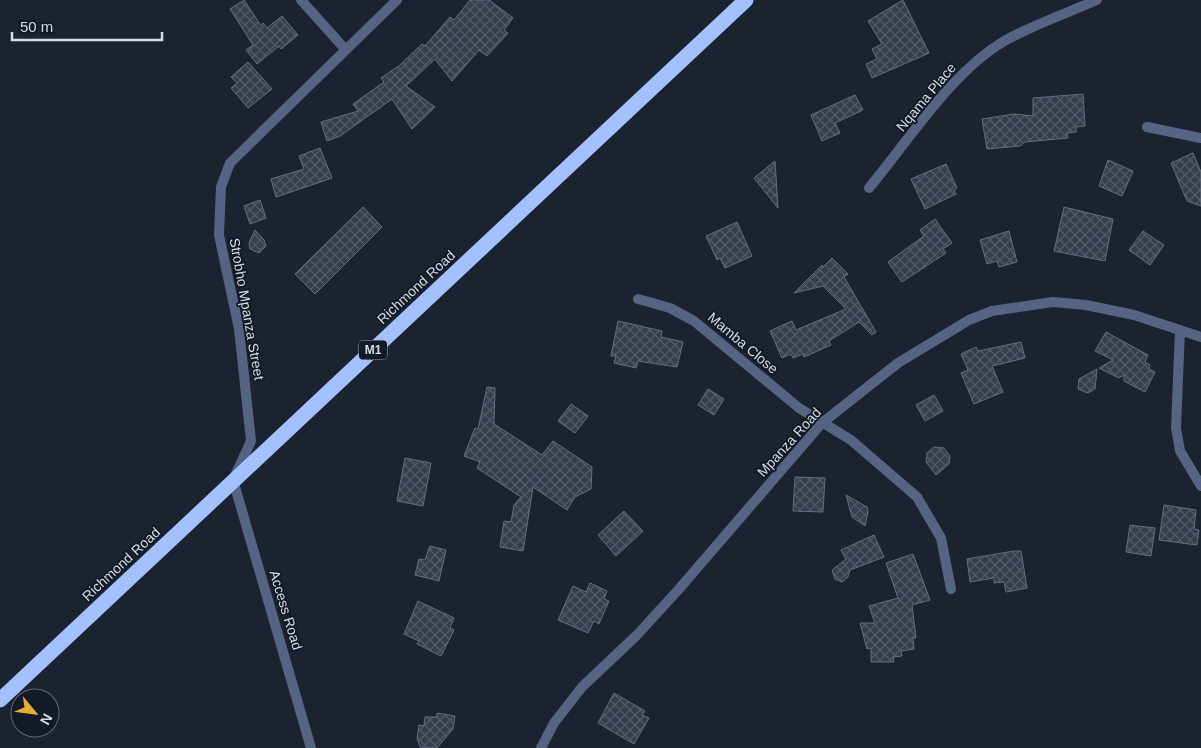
<svg xmlns="http://www.w3.org/2000/svg" width="1201" height="748" viewBox="0 0 1201 748" font-family="Arial,sans-serif">
  <style>
    .building { fill: url(#building-cross-hatch); stroke: #656e7e }
    .lines { fill: none; stroke-linecap: round; stroke-linejoin: round }
    .street { stroke: #566483; stroke-width: 10 }
    .highway { stroke: #a3c1fe; stroke-width: 15 }
    .labels { text-anchor: middle; dominant-baseline: central; stroke-width: 4; stroke-linejoin: round; paint-order: stroke }
    .shield { fill: #131926; stroke: #9ca1ac; stroke-width: 1 }
    .shield-label { font-size: 12px; font-weight: bold; fill: #d6dbe5 }
    .street-label { font-size: 14px; fill: #d6dbe5; stroke: #131926 }
  </style>
  <defs>
    <pattern id="building-cross-hatch" width="8" height="8" patternUnits="userSpaceOnUse" patternTransform="scale(1.25)"><rect width="8" height="8" fill="#363e4d"/><path d="M0 0l8 8M0 8l8-8" fill="none" stroke="#525966"/></pattern>
  </defs>
  <rect width="100%" height="100%" fill="#1c2330"/>
  <g class="building">
    <path d="M244,0L261,26L263,23L267,28L282,16L298,35L281,49L279,46L257,64L246,50L253,45L230,9Z"/>
    <path d="M470,0H489L513,18L504,30L508,33L487,56L479,50L452,81L435,59L406,86L435,107L412,129L392,99L340,136L327,141L321,122L358,111L353,104L384,82L381,78L400,65L422,44L425,46L450,17L454,20Z"/>
    <path d="M903,0L929,53L872,78L866,64L877,59L872,49L882,44L868,21Z"/>
    <path d="M248,62L272,89L248,108L231,88L237,83L231,77Z"/>
    <path d="M1083,94L1085,126L1076,127V132L1067,133L1068,138L1025,142L1020,146L987,149L982,119L1014,114L1033,116V98Z"/>
    <path d="M855,95L863,110L835,123L840,133L822,141L811,115Z"/>
    <path d="M320,148L332,178L276,197L271,179L304,169L299,156Z"/>
    <path d="M1193,153L1201,172V206L1187,201L1171,163Z"/>
    <path d="M1108,160L1133,171L1122,196L1099,186Z"/>
    <path d="M775,161L778,208L754,178Z"/>
    <path d="M946,164L957,188L954,190L956,194L925,209L911,179Z"/>
    <path d="M260,200L266,218L250,224L244,206Z"/>
    <path d="M363,207L382,227L315,294L295,274Z"/>
    <path d="M1064,207L1113,219L1105,261L1054,251Z"/>
    <path d="M935,219L952,243L943,249L946,253L902,282L888,262L924,236L920,230Z"/>
    <path d="M737,222L752,256L725,268L720,258L717,260L706,236Z"/>
    <path d="M255,230L264,240L266,246L259,253L250,249L249,243Z"/>
    <path d="M1009,231L1017,262L999,267L997,261L987,264L980,240Z"/>
    <path d="M1143,231L1164,245L1150,265L1129,250Z"/>
    <path d="M832,258L848,274L844,277L876,332L872,335L859,322L829,341L831,345L804,357L803,354L793,358L791,354L782,358L770,331L792,321L796,330L846,309L823,286L794,293L822,265L823,267Z"/>
    <path d="M618,321L662,331L661,337L683,342L677,367L638,361L636,368L614,363L616,356H611Z"/>
    <path d="M1106,332L1148,355L1145,362L1150,365L1149,369L1155,372L1145,392L1124,381V375L1119,378L1099,368L1113,360L1095,351Z"/>
    <path d="M1021,342L1025,358L992,366L1003,392L974,404L961,373L968,370L961,354L976,347L978,351Z"/>
    <path d="M1097,369L1095,389L1088,393L1078,389L1079,379Z"/>
    <path d="M487,387L495,388L494,424L542,455L553,441L592,467L591,489L575,497L567,510L533,487L523,551L500,547L504,521L511,522L514,505L521,497L477,468L480,462L464,456L475,428L478,429Z"/>
    <path d="M708,389L724,399L714,415L698,405Z"/>
    <path d="M934,395L943,411L925,421L916,405Z"/>
    <path d="M571,404L588,416L575,433L558,421Z"/>
    <path d="M934,447L944,448L950,456L949,464L936,475L926,462L927,453Z"/>
    <path d="M405,458L431,463L423,506L397,501Z"/>
    <path d="M795,477L825,478L823,512L793,511Z"/>
    <path d="M846,495L867,507L868,512L865,526L852,517Z"/>
    <path d="M1164,505L1196,510L1194,529L1199,530L1197,545L1159,540Z"/>
    <path d="M624,511L643,531L616,556L598,535Z"/>
    <path d="M1130,525L1155,528L1151,556L1126,552Z"/>
    <path d="M874,535L884,557L850,570L848,577L842,582L835,579L832,570L846,559L841,550Z"/>
    <path d="M430,546L446,550L439,581L415,575L419,559L425,560Z"/>
    <path d="M1014,551H1021L1027,588L1006,592L1004,582L994,583V578L970,582L967,559Z"/>
    <path d="M913,554L930,600L912,605L916,638H913L914,649L901,651L902,656L893,657L894,662H871V648L867,649L860,623H875L869,606L898,598L886,563Z"/>
    <path d="M590,583L607,591L604,599L609,601L599,624L594,621L588,633L558,620L573,586L586,592Z"/>
    <path d="M418,601L454,618L450,628L454,630L441,656L417,644L419,641L404,634Z"/>
    <path d="M614,693L645,711L642,715L649,718L634,744L598,723Z"/>
    <path d="M437,713L455,716L453,729L437,748H421L417,739L419,725L424,726L425,717H437Z"/>
  </g>
  <g class="lines">
    <g class="street">
      <path d="M301,0L345,49"/>
      <path d="M1147,127L1201,138"/>
      <path d="M869,188C909,140 952,71 1006,40C1035,24 1067,13 1097,0"/>
      <path d="M638,299L670,308L694,321L799,408L851,440L917,497L941,538L951,589"/>
      <path d="M1180,330L1176,428L1180,451L1201,486"/>
      <path d="M311,748L233,480L251,441L239,329L219,235L221,187L230,163L397,0"/>
      <path d="M541,748L554,723L582,687L637,635L679,589L822,423L898,363L969,320L992,311L1053,302L1086,305L1134,315L1201,337"/>
    </g>
    <path class="highway" d="M0,700L746,0"/>
  </g>
  <g class="labels">
    <rect class="shield" x="359" y="340.5" width="28" height="19" rx="4"/>
    <g class="shield-label">
      <text x="373" y="350">M1</text>
    </g>
    <g class="street-label">
      <text transform="translate(926 97) rotate(-50)">Nqama Place</text>
      <text transform="translate(416 287) rotate(-43)">Richmond Road</text>
      <text transform="translate(247 309) rotate(80)">Strobho Mpanza Street</text>
      <text transform="translate(743 343) rotate(40)">Mamba Close</text>
      <text transform="translate(789 442) rotate(-48)">Mpanza Road</text>
      <text transform="translate(121 564) rotate(-43)">Richmond Road</text>
      <text transform="translate(286 610) rotate(73)">Access Road</text>
    </g>
  </g>
  <g transform="translate(35 713) rotate(119)"><circle r="24" fill="#131926" stroke="#616772"/>
  <path d="M0-4L9 19L0 12L-9 19Z" fill="#e2af34"/>
  <text y="-8" font-size="14" font-weight="bold" text-anchor="middle" fill="#d6dbe5">N</text>
  </g>
  <path d="M12 32v8h150v-8" fill="none" stroke="#d6dbe5" stroke-width="2.5"/>
  <text x="20" y="32" font-size="15" fill="#d6dbe5" stroke="#131926" stroke-width="4" paint-order="stroke">50 m</text>
</svg>
